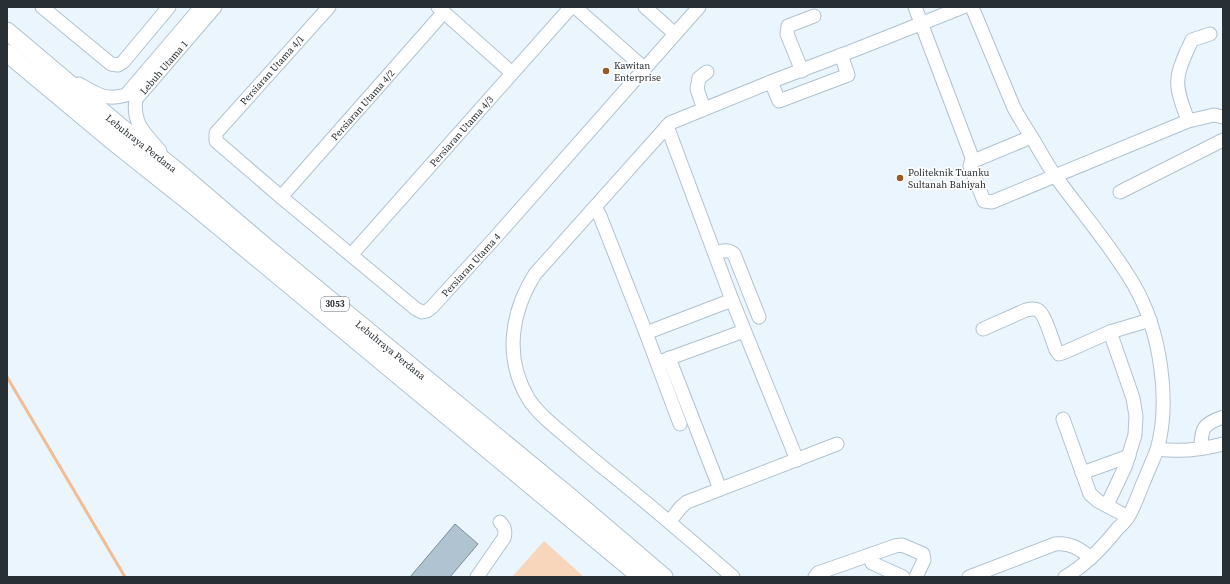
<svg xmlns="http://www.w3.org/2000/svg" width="1230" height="584" viewBox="0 0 1230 584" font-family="'Source Serif 4',serif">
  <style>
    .green { fill: #f8d6bc }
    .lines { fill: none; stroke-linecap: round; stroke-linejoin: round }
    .stream { stroke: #f4bc92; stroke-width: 3 }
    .building { fill: #b0c3d1; stroke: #7c8d9b }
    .minor-casing { stroke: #b0c3d1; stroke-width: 15 }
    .major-casing { stroke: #b0c3d1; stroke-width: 19 }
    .minor { stroke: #fff; stroke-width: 13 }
    .major { stroke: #fff; stroke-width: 17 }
    .poi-dot { fill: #9a5a23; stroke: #fff; stroke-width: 1.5 }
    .labels { text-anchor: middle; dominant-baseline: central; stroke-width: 3.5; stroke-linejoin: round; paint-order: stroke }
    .shield { fill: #fff; stroke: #696e72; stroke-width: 1 }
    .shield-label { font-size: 9px; font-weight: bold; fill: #293035 }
    .poi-label { font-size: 10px; fill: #293035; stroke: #fff; text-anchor: start }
    .street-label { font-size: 10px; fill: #293035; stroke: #fff }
  </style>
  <rect width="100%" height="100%" fill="#eaf5fe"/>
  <path class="green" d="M544,541L584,577H512Z"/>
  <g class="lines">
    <path class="stream" d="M7,377L125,577"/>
  </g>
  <path class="building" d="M455,524L478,544L450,577H410Z"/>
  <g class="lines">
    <g class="minor-casing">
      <g id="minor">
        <path d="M42,7L111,64L118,65L123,62L169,7"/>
        <path id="s1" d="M329,7L216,133V141L281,197L416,309L422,312L427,311L432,307L494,239L699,7"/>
        <path d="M438,7L512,73"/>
        <path d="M575,7L644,68"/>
        <path d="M645,7L675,34"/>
        <path d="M915,7L973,160"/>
        <path d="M972,7L1014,108C1020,119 1027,130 1034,141C1041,153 1048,166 1056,177C1082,213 1112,247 1134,285C1160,330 1171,400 1157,450C1153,460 1148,471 1144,481C1139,492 1135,506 1128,517C1125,521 1122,525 1118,528C1103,547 1086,565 1065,577"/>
        <path d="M802,71L787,34L788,26L814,16"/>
        <path d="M771,82L779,101L848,75L841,55"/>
        <path d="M79,84C96,94 106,101 126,95L201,7"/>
        <path d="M704,109L697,89L699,78L707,72"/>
        <path d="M1188,121C1184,108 1176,92 1178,78C1179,66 1187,51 1192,40L1210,34"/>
        <path d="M667,126L732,300L797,460"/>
        <path d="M1031,137L971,162L970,166L984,201L992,202L1188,121L1214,115L1223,117"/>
        <path id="s2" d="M160,151C145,133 132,124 136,99L215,7"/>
        <path d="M1120,192L1223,140"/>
        <path id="s3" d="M281,197L444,12"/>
        <path d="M595,207L600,216L646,333L680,424"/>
        <path d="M715,253C722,251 727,249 734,254L759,317"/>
        <path id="s4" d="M351,255L571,7"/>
        <path d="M983,329L1026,310C1030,309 1035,308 1039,311C1045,315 1053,342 1056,350L1059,354L1065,352L1110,332L1150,320"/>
        <path d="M646,333L732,300"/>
        <path d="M669,358L720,489"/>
        <path d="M662,361L744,331"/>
        <path d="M1063,419L1090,494L1098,501L1128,517"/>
        <path d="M1201,448C1201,427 1204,424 1223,417"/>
        <path d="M1157,449C1179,452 1201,450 1223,444"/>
        <path d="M1082,473L1129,456"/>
        <path d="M1107,505L1125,467L1135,435L1136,416L1133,398L1110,332"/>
        <path d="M670,521L681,507L687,502L837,444"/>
        <path d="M869,555L872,563L903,577"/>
        <path d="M477,577L504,538C506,531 505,527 500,522"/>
        <path d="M733,577C693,542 652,507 610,473C596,462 582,450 568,438C554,426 538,414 528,398C504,358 511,312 535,274L670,123L778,79L852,51L963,7"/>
        <path d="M815,577L818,573L895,546L902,545L923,554L924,560L916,577"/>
        <path d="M969,577L1055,544C1070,542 1080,549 1091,558"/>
      </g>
    </g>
    <g class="major-casing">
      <g id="major">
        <path id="s5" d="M7,31L122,128L176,170L267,248L569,496L664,577"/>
        <path d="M7,53L110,139L198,209L641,577"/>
      </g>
    </g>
    <use href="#minor" class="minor"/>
    <use href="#major" class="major"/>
  </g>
  <g class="poi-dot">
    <circle cx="606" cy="71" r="4"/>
    <circle cx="900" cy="178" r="4"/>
  </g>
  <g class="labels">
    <rect class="shield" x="321" y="297" width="28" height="14" rx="3"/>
    <g class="shield-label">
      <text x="335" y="304">3053</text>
    </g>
    <g class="poi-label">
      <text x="614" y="65">Kawitan<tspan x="614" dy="12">Enterprise</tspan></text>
      <text x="908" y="172">Politeknik Tuanku<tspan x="908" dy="12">Sultanah Bahiyah</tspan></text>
    </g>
    <g class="street-label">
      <text stroke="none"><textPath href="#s2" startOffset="102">Lebuh Utama 1</textPath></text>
      <text transform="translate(272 70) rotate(-48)">Persiaran Utama 4/1</text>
      <text stroke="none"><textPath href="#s3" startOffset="123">Persiaran Utama 4/2</textPath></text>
      <text stroke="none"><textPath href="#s4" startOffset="166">Persiaran Utama 4/3</textPath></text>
      <text stroke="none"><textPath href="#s5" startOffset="175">Lebuhraya Perdana</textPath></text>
      <text stroke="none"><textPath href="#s1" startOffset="514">Persiaran Utama 4</textPath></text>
      <text stroke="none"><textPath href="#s5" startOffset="499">Lebuhraya Perdana</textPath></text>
    </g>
  </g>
  <rect width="1230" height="584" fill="none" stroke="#293035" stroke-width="16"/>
</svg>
